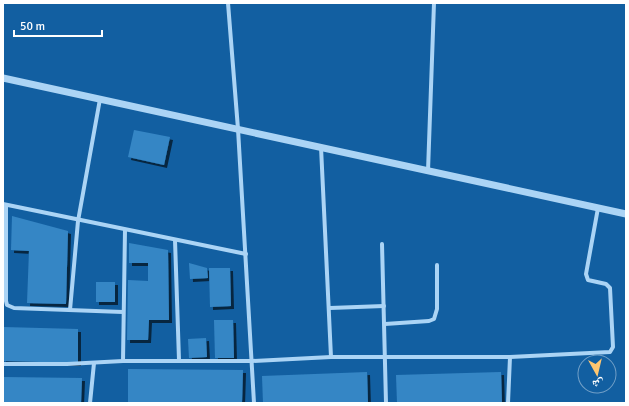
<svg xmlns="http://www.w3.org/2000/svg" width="629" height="406" viewBox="0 0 629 406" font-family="Signika,'Noto Naskh Arabic',sans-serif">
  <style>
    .building { fill: #3686c5; filter: url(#shadow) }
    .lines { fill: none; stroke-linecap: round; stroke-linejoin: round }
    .minor { stroke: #abd4f5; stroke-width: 4 }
    .tertiary { stroke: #abd4f5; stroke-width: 7 }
  </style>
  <defs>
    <filter id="shadow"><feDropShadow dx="3" dy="3" stdDeviation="0" flood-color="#0009"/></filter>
  </defs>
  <rect width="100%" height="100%" fill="#125fa1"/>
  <g class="building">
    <path d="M134,130L170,137L164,165L128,157Z"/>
    <path d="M12,216L68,231L66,304L27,303L29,251L11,250Z"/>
    <path d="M129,243L168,250L169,320H149L148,340H127L128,280L148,281V263H129Z"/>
    <path d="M189,263L207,268L208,278L190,279Z"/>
    <path d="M209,268H230L231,306L210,307Z"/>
    <rect x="96" y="282" width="19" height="20"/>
    <path d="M214,320H233L234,358H215Z"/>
    <path d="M3,327L78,329V363L3,361Z"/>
    <path d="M206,338L207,357L189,358L188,339Z"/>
    <path d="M128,369L243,370L242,403H128Z"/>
    <path d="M367,372L368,403H263L262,376Z"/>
    <path d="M501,372L502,403H397L396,375Z"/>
    <path d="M3,377L82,378L81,403H3Z"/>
  </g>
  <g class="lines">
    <g class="minor">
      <path d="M228,3L238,129L254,403"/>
      <path d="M321,147L331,357"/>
      <path d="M428,171L434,3"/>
      <path d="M3,204L246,254"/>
      <path d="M6,205V301L7,305L14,308L123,312"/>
      <path d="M175,240L179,360"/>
      <path d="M382,244L386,403"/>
      <path d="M330,308L384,306"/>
      <path d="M70,310L78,221L100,99"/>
      <path d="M385,324L429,321L434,319L437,309V265"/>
      <path d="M123,361L125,230"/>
      <path d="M3,364H67L123,361H252L331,357H510L610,352L613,347L610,288L606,284L588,280L586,274L598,208"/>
      <path d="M90,403L94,363"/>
      <path d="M508,403L510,357"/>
    </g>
    <path class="tertiary" d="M3,78L626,214"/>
  </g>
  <rect width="629" height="406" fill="none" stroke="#ffffff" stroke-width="8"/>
  <g transform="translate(597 374) rotate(172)"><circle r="19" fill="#125fa1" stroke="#719fc7"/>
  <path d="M0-3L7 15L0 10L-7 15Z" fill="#ffc66f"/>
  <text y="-6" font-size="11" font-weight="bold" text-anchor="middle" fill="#ffffff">ش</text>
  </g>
  <path d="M14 30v6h88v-6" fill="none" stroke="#ffffff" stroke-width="2"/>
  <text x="20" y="30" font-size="12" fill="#ffffff" stroke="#125fa1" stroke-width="3" paint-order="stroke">50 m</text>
</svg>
